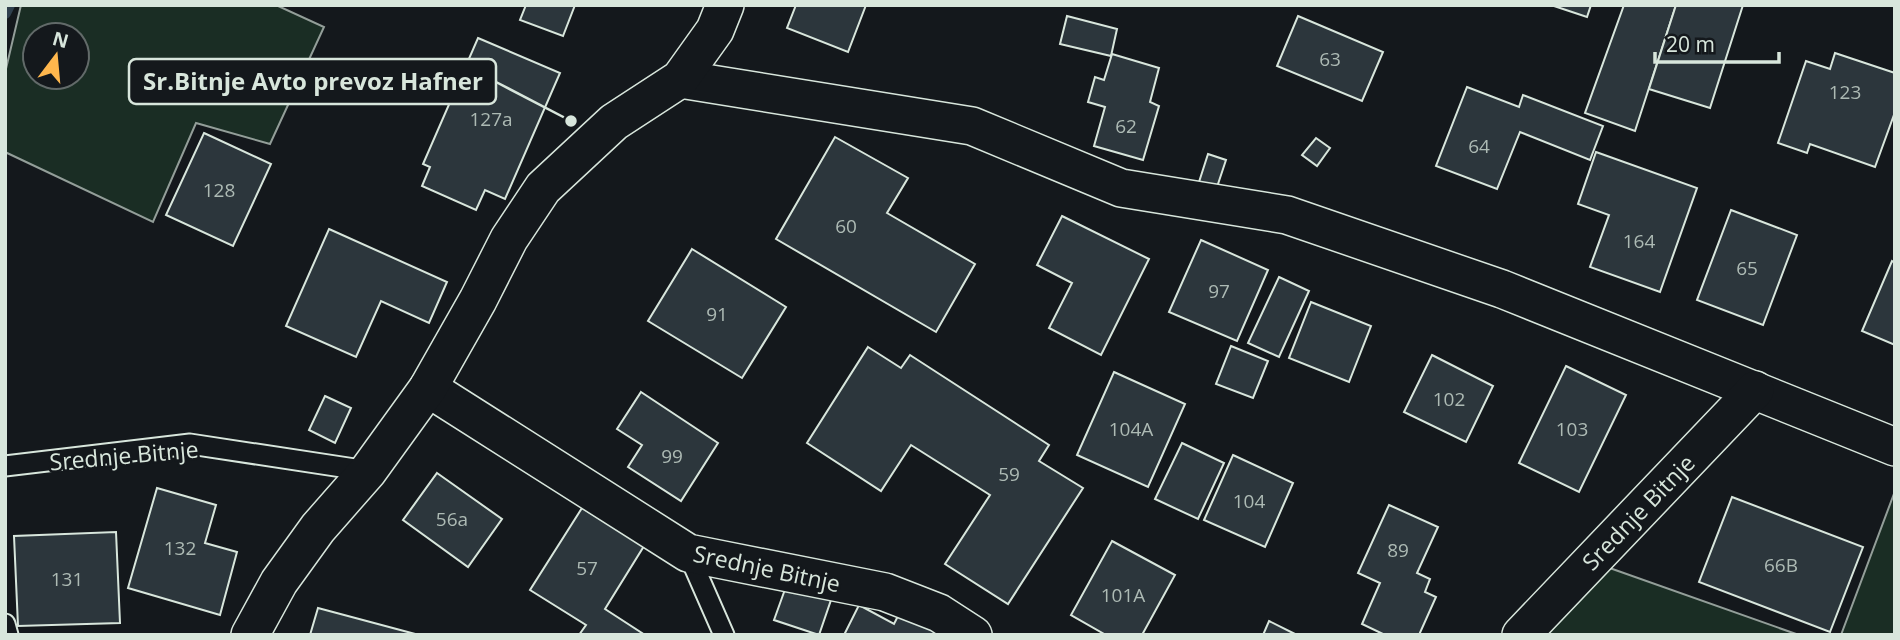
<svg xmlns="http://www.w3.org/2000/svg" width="1900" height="640" viewBox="0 0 1900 640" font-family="'Open Sans',sans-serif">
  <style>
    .green { fill: #1a2d24; stroke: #939e99; stroke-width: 2; fill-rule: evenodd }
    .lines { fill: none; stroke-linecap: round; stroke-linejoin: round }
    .stream { stroke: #2f3f4d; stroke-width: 12 }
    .building { fill: #2c363c; stroke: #d8e6dc; stroke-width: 2 }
    .lane-casing { stroke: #d8e6dc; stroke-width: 23 }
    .street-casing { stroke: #d8e6dc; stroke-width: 40 }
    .lane { stroke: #14181c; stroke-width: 19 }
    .street { stroke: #14181c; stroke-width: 37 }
    .labels { text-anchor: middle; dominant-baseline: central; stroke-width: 5; stroke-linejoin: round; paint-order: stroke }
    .number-label { font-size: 19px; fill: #adbab4 }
    .street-label { font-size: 23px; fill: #d8e6dc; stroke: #14181c }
    .leader { fill: none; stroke: #d8e6dc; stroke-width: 2.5 }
    .callout-dot { fill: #d8e6dc; stroke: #14181c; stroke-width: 2.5 }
    .callout { fill: #14181c; stroke: #d8e6dc; stroke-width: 2.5 }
    .callout-label { font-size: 24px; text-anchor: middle; font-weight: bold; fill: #d8e6dc }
  </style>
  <rect width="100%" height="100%" fill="#14181c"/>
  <g class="green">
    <path d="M21,5H276L324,27L270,144L196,123L153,222L5,152V73ZM35,35H77V77H35Z"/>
    <path d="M1895,491V635H1841Z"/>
    <path d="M1604,566L1799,635H1541Z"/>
  </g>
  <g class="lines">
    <path class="stream" d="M5,13L9,5"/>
  </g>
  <g class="building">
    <path d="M526,5H575L563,36L520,20Z"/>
    <path d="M796,5H866L848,52L787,28Z"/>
    <path d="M1551,5H1591L1587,17Z"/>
    <path d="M1624,5H1676L1635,131L1585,113Z"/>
    <path d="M1676,5H1743L1710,108L1649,89Z"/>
    <path d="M1067,16L1117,29L1111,56L1060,44Z"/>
    <path d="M1298,16L1383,52L1362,101L1277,66Z"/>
    <path d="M478,38L560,73L505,199L485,190L476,210L422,186L430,167L423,164Z"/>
    <path d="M1835,53L1895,73V112L1875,167L1810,144L1807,153L1778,143L1806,61L1830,69Z"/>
    <path d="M1112,54L1159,68L1150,102L1159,106L1143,160L1094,146L1105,107L1088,102L1095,77L1104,80Z"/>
    <path d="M1467,87L1519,107L1523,95L1603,126L1590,160L1520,132L1497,189L1436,166Z"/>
    <path d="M204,133L271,164L233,246L166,215Z"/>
    <path d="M835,137L908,178L887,213L975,264L936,332L776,239Z"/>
    <path d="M1316,138L1330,148L1317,166L1302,155Z"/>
    <path d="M1596,152L1697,188L1660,292L1590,267L1609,215L1578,204Z"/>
    <path d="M1208,154L1226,160L1217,187L1199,182Z"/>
    <path d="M1731,210L1797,235L1763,325L1697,300Z"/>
    <path d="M1062,216L1149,259L1101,355L1049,328L1072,283L1037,265Z"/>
    <path d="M329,229L447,282L429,323L381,301L356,357L286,326Z"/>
    <path d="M1201,240L1268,270L1237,341L1169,312Z"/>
    <path d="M692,249L786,307L742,378L648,321Z"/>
    <path d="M1892,261L1895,263V345L1862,331Z"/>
    <path d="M1279,277L1309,291L1279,357L1248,343Z"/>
    <path d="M1311,302L1371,326L1349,382L1289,358Z"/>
    <path d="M1231,346L1268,361L1253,398L1216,384Z"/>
    <path d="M868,347L901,368L910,355L1049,445L1039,461L1083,488L1008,604L945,564L990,495L911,445L881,491L807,443Z"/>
    <path d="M1432,355L1493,386L1466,442L1404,412Z"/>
    <path d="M1566,366L1626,395L1579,492L1519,463Z"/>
    <path d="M1114,372L1185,404L1148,487L1077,455Z"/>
    <path d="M641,392L718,443L681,501L628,467L642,445L617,429Z"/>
    <path d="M325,396L351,408L335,443L309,430Z"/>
    <path d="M1182,443L1224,463L1198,519L1155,499Z"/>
    <path d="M1233,455L1293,483L1265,547L1204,520Z"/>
    <path d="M437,473L502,519L468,567L403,520Z"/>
    <path d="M157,488L216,505L205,543L237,552L220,615L128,588Z"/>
    <path d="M1732,497L1863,547L1830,632L1699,582Z"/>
    <path d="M1389,505L1438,527L1417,573L1430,579L1425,592L1436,597L1419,635H1385L1362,624L1380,583L1358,573Z"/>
    <path d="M582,508L644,546L605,609L645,635H579L586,625L530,590Z"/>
    <path d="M116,532L120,623L18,626L14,536Z"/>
    <path d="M1112,541L1175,575L1142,635H1106L1071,615Z"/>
    <path d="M788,581L832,597L819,635L774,620Z"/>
    <path d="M859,605L894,624L900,612L942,635H844Z"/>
    <path d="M318,608L419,635H310Z"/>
    <path d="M1269,621L1297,635H1263Z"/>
  </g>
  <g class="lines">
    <g class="lane-casing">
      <g id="lane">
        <path d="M5,466L190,444L368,471"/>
        <path d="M688,553L724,635"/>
        <path d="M5,624L8,635"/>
      </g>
    </g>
    <g class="street-casing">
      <g id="street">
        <path d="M680,79L972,126L1121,188L1287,215L1502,289L1895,447"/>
        <path d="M428,388L688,553L885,592L939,613L973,635"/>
        <path d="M250,635L279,582L318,528L368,471L428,388L478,300L509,239L543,188L614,122L680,79L715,30L725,5"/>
        <path d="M1521,635L1755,390"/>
      </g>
    </g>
    <use href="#lane" class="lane"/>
    <use href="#street" class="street"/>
  </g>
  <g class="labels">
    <g class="number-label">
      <text x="1330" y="59">63</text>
      <text x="1845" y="92">123</text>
      <text x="491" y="119">127a</text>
      <text x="1126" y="126">62</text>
      <text x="1479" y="146">64</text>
      <text x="219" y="190">128</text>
      <text x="846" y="226">60</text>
      <text x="1639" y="241">164</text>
      <text x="1747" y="268">65</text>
      <text x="1219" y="291">97</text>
      <text x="717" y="314">91</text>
      <text x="1449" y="399">102</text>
      <text x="1131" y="429">104A</text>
      <text x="1572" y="429">103</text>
      <text x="672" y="456">99</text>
      <text x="1009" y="474">59</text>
      <text x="1249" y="501">104</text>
      <text x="452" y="519">56a</text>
      <text x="180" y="548">132</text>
      <text x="1398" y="550">89</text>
      <text x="1781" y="565">66B</text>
      <text x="587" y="568">57</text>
      <text x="67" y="579">131</text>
      <text x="1123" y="595">101A</text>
    </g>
    <g class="street-label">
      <text transform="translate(124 455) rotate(-5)">Srednje Bitnje</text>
      <text transform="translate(1638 512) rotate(-46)">Srednje Bitnje</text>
      <text transform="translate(767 568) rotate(12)">Srednje Bitnje</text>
    </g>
  </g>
  <path class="leader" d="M571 121L496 82"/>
  <circle class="callout-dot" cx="571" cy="121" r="7"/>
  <rect class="callout" x="129" y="59" width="367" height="45" rx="7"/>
  <g class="callout-label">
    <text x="313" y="90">Sr.Bitnje Avto prevoz Hafner</text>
  </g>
  <rect width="1900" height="640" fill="none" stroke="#d8e6dc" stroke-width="14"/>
  <g transform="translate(56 56) rotate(16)"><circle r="33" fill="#14181c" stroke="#626a69" stroke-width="2"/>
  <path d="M0-5L12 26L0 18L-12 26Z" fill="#ffb74d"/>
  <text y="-10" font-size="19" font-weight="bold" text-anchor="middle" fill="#d8e6dc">N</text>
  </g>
  <path d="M1655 52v10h124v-10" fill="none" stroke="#d8e6dc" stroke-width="3.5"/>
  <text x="1666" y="52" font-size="21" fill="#d8e6dc" stroke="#14181c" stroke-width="5" paint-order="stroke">20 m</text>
</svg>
